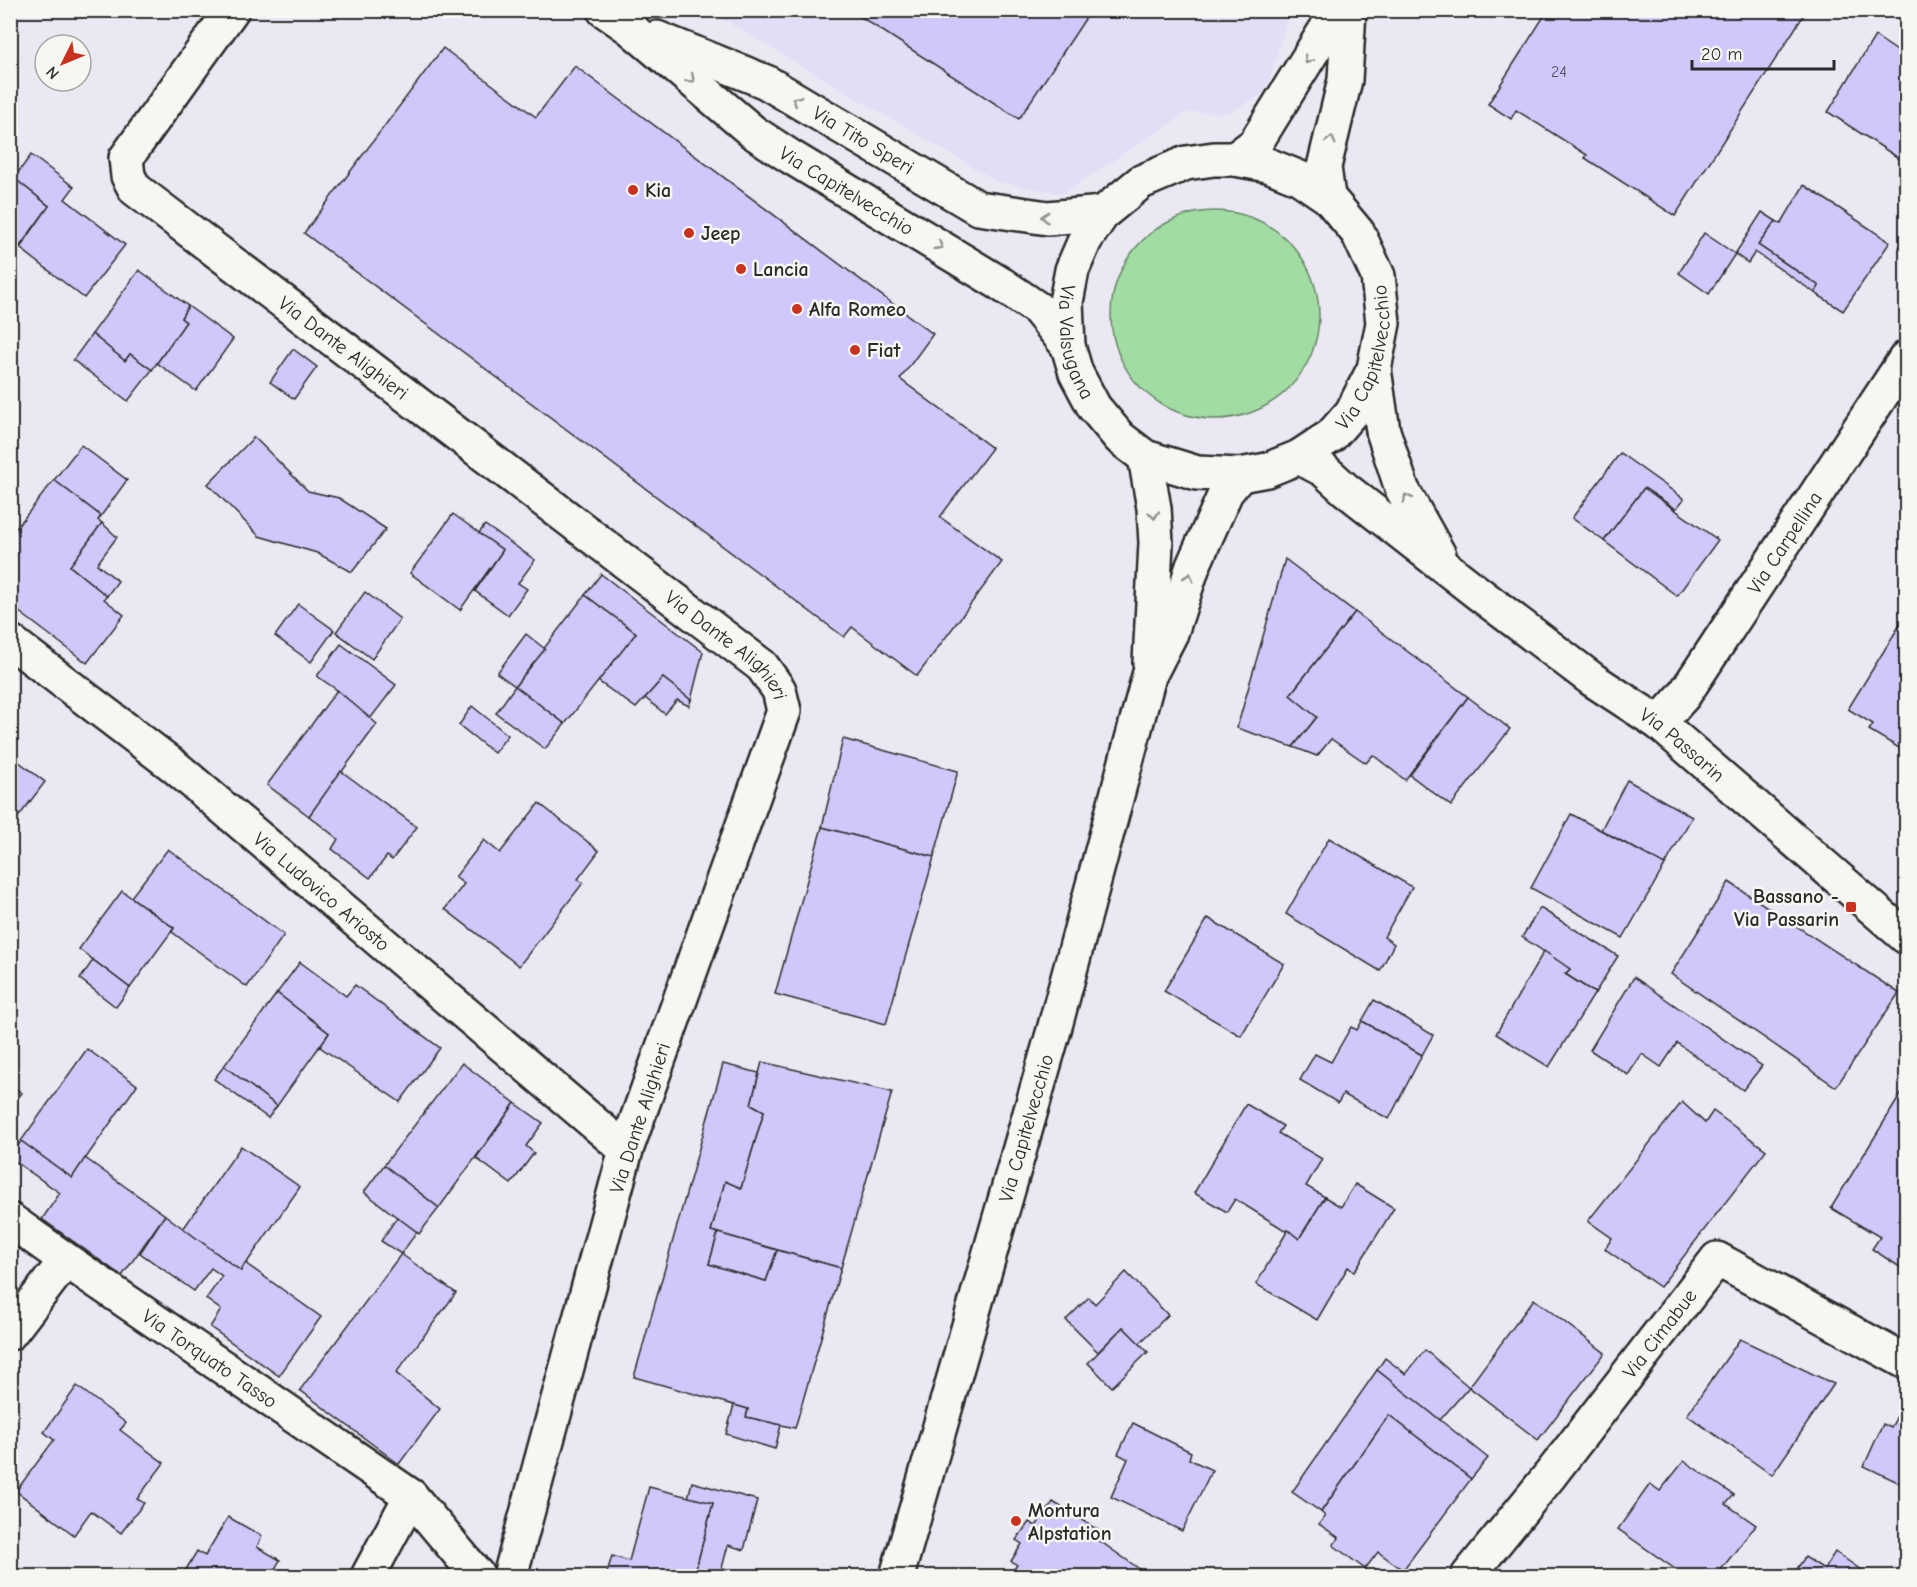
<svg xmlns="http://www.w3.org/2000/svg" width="1917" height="1587" viewBox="0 0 1917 1587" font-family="'Comic Neue',sans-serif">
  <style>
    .built { fill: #e3def6 }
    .green { fill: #a1dca2; stroke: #668466; stroke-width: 1.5 }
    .building { fill: #d0c8fa; stroke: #2b2b2b; stroke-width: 1.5 }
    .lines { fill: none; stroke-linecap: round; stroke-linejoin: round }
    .minor-casing { stroke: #2b2b2b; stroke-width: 38 }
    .tertiary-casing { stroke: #2b2b2b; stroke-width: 38 }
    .secondary-casing { stroke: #2b2b2b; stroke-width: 38 }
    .minor { stroke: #f6f6f2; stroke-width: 33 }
    .tertiary { stroke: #f6f6f2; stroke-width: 33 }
    .secondary { stroke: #f6f6f2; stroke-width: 33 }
    .oneway { stroke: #90908e }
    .poi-dot { fill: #c8321e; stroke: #f6f6f2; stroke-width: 2 }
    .labels { text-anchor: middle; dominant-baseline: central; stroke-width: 5; stroke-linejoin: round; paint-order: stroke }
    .number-label { font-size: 16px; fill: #54525f }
    .street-label { font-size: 20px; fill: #2b2b2b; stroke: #f6f6f2 }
    .poi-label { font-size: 20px; font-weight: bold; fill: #2b2b2b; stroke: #f6f6f2; text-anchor: start }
  </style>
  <rect width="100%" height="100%" fill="#ebe8f4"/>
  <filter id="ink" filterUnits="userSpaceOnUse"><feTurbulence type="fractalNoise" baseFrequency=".0167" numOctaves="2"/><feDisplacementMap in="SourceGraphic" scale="12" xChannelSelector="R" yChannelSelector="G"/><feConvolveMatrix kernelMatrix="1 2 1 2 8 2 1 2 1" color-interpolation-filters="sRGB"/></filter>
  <g filter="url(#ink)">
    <path class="built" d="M709,11H1290L1266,92L1229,113L1188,112L1062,194L996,181Z"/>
    <circle class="green" cx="1215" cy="315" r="104"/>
    <g class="building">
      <path d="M850,10H1091L1019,119Z"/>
      <path d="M1548,10H1807L1675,216L1585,158L1587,155L1516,110L1511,119L1488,104Z"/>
      <path d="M1875,36L1906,57V163L1828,112Z"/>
      <path d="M443,48L536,117L575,66L933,334L900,379L992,448L940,517L1002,562L917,676L852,627L844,637L304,233Z"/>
      <path d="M31,155L74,187L65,199L125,245L84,298L20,248L49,206L14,178Z"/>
      <path d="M14,178L49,206L10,260V183Z"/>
      <path d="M1804,185L1890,242L1843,311L1815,293L1819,286L1758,245L1776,221L1781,224Z"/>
      <path d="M1762,212L1776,221L1758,245L1819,286L1815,293L1755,252L1748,263L1735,254Z"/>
      <path d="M1704,233L1735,254L1709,294L1679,273Z"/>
      <path d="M139,270L188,306L181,318L186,322L152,370L130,354L125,361L92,334Z"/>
      <path d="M188,306L233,339L196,391L157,363L186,322L181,318Z"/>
      <path d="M92,334L125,361L130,354L152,370L128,401L73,360Z"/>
      <path d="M293,349L317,367L294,399L270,382Z"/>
      <path d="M254,437L308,491L339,498L386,529L352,572L317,553L259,536L208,484Z"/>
      <path d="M81,445L127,480L101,516L54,480Z"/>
      <path d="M1620,453L1684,499L1676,509L1644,488L1604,541L1572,518Z"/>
      <path d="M54,480L101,516L98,520L102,523L70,566L107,596L104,599L124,615L87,663L10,605V536Z"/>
      <path d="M1644,488L1718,540L1677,596L1604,541Z"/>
      <path d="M453,514L503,550L460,610L410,573Z"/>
      <path d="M102,523L117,537L97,564L118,581L107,596L70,566Z"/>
      <path d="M485,525L535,560L518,583L527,589L508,615L475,591L503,550L479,533Z"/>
      <path d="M1285,559L1355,612L1290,695L1317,717L1293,747L1237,728Z"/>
      <path d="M601,574L703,652L691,700L663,678L636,708L598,681L636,633L585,595Z"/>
      <path d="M365,592L400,619L372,659L336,632Z"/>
      <path d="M585,595L636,633L565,724L515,686Z"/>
      <path d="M298,604L334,630L311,662L275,636Z"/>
      <path d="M1355,612L1468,697L1405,780L1373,755L1366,763L1331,739L1317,756L1293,747L1317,717L1290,695Z"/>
      <path d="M1906,615V747L1904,751L1869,730L1873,724L1848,709Z"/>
      <path d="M526,634L545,649L515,686L497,673Z"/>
      <path d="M341,644L396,685L370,719L337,690L317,676Z"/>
      <path d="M663,678L691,700L689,706L677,700L665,714L645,698Z"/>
      <path d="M515,686L565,724L545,749L496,713Z"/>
      <path d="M337,690L377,724L309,816L267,785Z"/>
      <path d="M1468,697L1510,729L1451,806L1410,775Z"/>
      <path d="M472,706L508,735L494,753L459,725Z"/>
      <path d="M843,739L958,771L934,857L822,827Z"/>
      <path d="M10,755L45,782L10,828Z"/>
      <path d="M341,771L417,827L392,860L387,856L370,878L332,849L338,839L309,816Z"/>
      <path d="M1627,780L1692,817L1665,865L1601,830Z"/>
      <path d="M539,803L599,851L578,879L583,883L519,966L445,909L464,884L455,877L484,840L500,853Z"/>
      <path d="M1571,814L1665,865L1623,938L1531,888Z"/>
      <path d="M822,827L934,857L886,1024L775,994Z"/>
      <path d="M1329,838L1412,887L1384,937L1394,944L1380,971L1286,914Z"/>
      <path d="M168,849L284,935L247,987L172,932L174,928L131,897Z"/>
      <path d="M1729,882L1899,993L1836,1087L1671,974Z"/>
      <path d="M122,891L174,928L130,988L79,949Z"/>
      <path d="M1540,908L1618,956L1595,993L1565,974L1570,969L1522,937Z"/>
      <path d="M1208,918L1284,964L1241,1036L1164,991Z"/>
      <path d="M1544,951L1570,969L1565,974L1595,993L1549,1067L1496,1034Z"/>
      <path d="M93,960L130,988L116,1007L80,979Z"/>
      <path d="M300,962L346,996L355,985L440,1048L400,1102L320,1047L329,1033L277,993Z"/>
      <path d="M1634,977L1762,1066L1743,1090L1677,1043L1661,1067L1642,1054L1628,1075L1590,1050Z"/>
      <path d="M277,993L329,1033L277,1106L224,1066Z"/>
      <path d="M1374,1000L1433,1035L1422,1055L1362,1021Z"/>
      <path d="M1362,1021L1422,1055L1389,1119L1343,1094L1338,1103L1300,1080L1315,1054L1331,1062L1351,1027L1357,1030Z"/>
      <path d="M87,1049L137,1085L72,1178L21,1141Z"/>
      <path d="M762,1062L892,1092L841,1268L711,1231L725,1181L741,1188L764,1111L751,1104Z"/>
      <path d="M462,1063L515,1103L439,1208L384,1165Z"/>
      <path d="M723,1064L759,1073L751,1104L764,1111L741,1188L725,1181L711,1231L718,1233L709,1264L766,1281L777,1250L841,1268L795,1428L746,1417L748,1409L634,1377Z"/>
      <path d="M224,1066L277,1106L268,1118L214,1079Z"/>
      <path d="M10,1085L22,1093L10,1108Z"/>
      <path d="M1906,1086V1271L1872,1249L1880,1237L1831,1208Z"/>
      <path d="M1682,1102L1705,1123L1713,1111L1766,1150L1660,1287L1605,1249L1612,1238L1588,1221Z"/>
      <path d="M515,1103L543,1123L526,1146L534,1153L511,1184L476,1158Z"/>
      <path d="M1246,1104L1283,1126L1278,1133L1322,1159L1306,1186L1325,1197L1299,1239L1235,1199L1227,1212L1194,1193Z"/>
      <path d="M21,1141L72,1178L85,1158L165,1215L122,1276L42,1219L60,1193L10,1158Z"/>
      <path d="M241,1146L300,1187L241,1271L183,1229Z"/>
      <path d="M384,1165L439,1208L419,1234L364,1192Z"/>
      <path d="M1355,1184L1394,1208L1354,1272L1348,1267L1317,1320L1256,1284L1288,1230L1299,1239L1325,1197L1341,1207Z"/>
      <path d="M165,1215L241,1271L245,1263L321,1317L279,1376L210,1327L221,1310L206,1299L222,1276L211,1268L194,1291L140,1253Z"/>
      <path d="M397,1217L417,1232L401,1254L381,1241Z"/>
      <path d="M718,1233L777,1250L766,1281L709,1264Z"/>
      <path d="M401,1254L456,1293L396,1373L440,1409L399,1464L300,1390Z"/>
      <path d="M1126,1272L1168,1315L1139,1344L1123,1327L1098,1352L1066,1320L1089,1297L1095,1304Z"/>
      <path d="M1534,1299L1605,1353L1538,1440L1469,1387Z"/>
      <path d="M1123,1327L1148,1352L1112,1387L1088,1363Z"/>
      <path d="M1740,1339L1834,1384L1772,1475L1687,1415Z"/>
      <path d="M1425,1350L1469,1387L1440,1420L1377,1370L1385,1358L1406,1374Z"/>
      <path d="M1377,1370L1488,1458L1471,1479L1389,1415L1321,1512L1292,1492Z"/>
      <path d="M77,1386L126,1423L120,1430L164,1463L137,1499L144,1503L121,1533L91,1511L74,1535L16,1491L54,1440L44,1432Z"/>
      <path d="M734,1405L748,1409L746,1417L781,1425L775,1449L726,1434Z"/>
      <path d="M1900,1410L1906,1413V1486L1864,1466L1883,1424L1891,1428Z"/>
      <path d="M1389,1415L1471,1479L1403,1570L1378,1552L1365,1569L1333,1545L1339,1538L1319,1524L1325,1516L1321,1512Z"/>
      <path d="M1133,1423L1191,1452L1189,1459L1212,1470L1182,1531L1111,1497L1128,1459L1118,1454Z"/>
      <path d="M1684,1461L1734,1495L1726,1504L1756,1525L1716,1576H1685L1618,1529L1650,1484L1660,1491Z"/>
      <path d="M692,1482L757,1500L744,1550L728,1545L720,1576H694L713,1503L688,1498Z"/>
      <path d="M649,1487L713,1503L694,1576H606L612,1556L629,1561Z"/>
      <path d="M1053,1502L1101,1532L1097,1539L1148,1575L1147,1576H1009L1017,1565L1011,1561L1022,1544L1016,1540L1029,1522L1036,1526Z"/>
      <path d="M228,1517L262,1536L257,1547L280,1560L271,1576H182L197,1551L205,1556Z"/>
      <path d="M1835,1552L1870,1576H1792L1805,1557L1824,1569Z"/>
    </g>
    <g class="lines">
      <g class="minor-casing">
        <g id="minor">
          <path id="s1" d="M232,10L126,158L128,176L135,189L762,666L779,690L784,711L626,1150L510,1576"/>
          <path id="s2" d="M604,10L630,28L753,132L791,157L1001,284L1038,309L1068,346"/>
          <path id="s3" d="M657,38L766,82L978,208L1048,218L1103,213"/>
          <path id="s4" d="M10,641L174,766L626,1150"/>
          <path id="s5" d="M10,1220L66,1260L411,1496L478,1576"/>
          <path d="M10,1333L66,1260"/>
          <path d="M368,1576L411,1496"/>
          <path id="s6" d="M1468,1576L1551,1474L1717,1259L1906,1362"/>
        </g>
      </g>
      <g class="tertiary-casing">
        <g id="tertiary">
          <path d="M1374,369L1383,431L1402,489L1439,555"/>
          <path id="s7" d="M1299,457L1324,470L1345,489L1478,593L1593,680L1659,723L1906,937"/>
          <path id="s8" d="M1659,723L1684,695L1906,358"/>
        </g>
      </g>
      <g class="secondary-casing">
        <g id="secondary">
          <path d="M1235,159L1255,144L1338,10"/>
          <path id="s9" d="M1328,197L1300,178L1268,165L1235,159H1214L1186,163L1141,182L1103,213L1085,240L1072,270L1066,302L1068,346L1076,373L1094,407L1120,438L1145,457L1197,473L1240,475L1267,470L1299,457L1331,436L1352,412L1374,369L1383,323L1378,276L1358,233L1328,197L1324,167L1345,80L1349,10"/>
          <path d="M1145,457L1154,508L1156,543L1150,663"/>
          <path id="s10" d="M897,1576L1054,1030L1149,676L1171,633L1193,566L1226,492L1240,475"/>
        </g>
      </g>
      <use href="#minor" class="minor"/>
      <use href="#tertiary" class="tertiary"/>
      <use href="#secondary" class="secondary"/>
    </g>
    <defs><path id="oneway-chevron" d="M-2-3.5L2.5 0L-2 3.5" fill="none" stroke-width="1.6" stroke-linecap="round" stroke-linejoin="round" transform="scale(1.5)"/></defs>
    <g class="oneway">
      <use href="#oneway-chevron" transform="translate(1308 60) rotate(122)"/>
      <use href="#oneway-chevron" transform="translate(691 79) rotate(40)"/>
      <use href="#oneway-chevron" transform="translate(796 100) rotate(-149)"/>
      <use href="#oneway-chevron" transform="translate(1331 140) rotate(-76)"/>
      <use href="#oneway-chevron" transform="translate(1045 217) rotate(-176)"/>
      <use href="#oneway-chevron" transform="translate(939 246) rotate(31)"/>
      <use href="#oneway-chevron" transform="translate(1407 498) rotate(-119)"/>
      <use href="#oneway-chevron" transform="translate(1154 515) rotate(85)"/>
      <use href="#oneway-chevron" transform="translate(1189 577) rotate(-71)"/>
    </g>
  </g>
  <g class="poi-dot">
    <circle cx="633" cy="190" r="6"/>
    <circle cx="689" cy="233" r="6"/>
    <circle cx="741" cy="269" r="6"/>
    <circle cx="797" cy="309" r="6"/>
    <circle cx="855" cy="350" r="6"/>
    <rect x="1845" y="901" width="12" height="12" rx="3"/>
    <circle cx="1016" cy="1521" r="6"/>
  </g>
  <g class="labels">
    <g class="number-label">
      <text x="1559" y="72">24</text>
    </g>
    <g class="street-label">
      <text stroke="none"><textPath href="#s3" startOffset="231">Via Tito Speri</textPath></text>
      <text stroke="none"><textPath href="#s2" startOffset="303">Via Capitelvecchio</textPath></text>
      <text stroke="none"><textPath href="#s9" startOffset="388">Via Valsugana</textPath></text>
      <text stroke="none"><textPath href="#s1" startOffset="477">Via Dante Alighieri</textPath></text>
      <text stroke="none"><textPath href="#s9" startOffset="816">Via Capitelvecchio</textPath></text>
      <text stroke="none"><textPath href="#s8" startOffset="220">Via Carpellina</textPath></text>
      <text stroke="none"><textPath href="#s1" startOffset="963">Via Dante Alighieri</textPath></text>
      <text stroke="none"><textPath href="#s7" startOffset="480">Via Passarin</textPath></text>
      <text stroke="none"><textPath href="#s4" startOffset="400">Via Ludovico Ariosto</textPath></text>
      <text transform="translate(640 1118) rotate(-72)">Via Dante Alighieri</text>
      <text stroke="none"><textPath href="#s10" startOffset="466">Via Capitelvecchio</textPath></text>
      <text stroke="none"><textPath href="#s6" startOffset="309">Via Cimabue</textPath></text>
      <text stroke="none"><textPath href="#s5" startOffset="243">Via Torquato Tasso</textPath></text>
    </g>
    <g class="poi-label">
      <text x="645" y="190">Kia</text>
      <text x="701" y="233">Jeep</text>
      <text x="753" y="269">Lancia</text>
      <text x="809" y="309">Alfa Romeo</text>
      <text x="867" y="350">Fiat</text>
      <text x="1839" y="896" text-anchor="end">Bassano -<tspan x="1839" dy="23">Via Passarin</tspan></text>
      <text x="1028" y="1510">Montura<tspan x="1028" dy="23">Alpstation</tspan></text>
    </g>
  </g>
  <rect width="1917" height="1587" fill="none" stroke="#f6f6f2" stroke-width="36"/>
  <rect x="18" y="18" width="1881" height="1551" fill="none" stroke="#2b2b2b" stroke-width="2" filter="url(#ink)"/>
  <g transform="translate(63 63) rotate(227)"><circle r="28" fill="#f6f6f2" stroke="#a5a5a2" stroke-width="1.5"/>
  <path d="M0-4.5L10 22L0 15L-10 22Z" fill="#c8321e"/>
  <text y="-9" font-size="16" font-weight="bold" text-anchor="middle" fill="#2b2b2b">N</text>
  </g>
  <path d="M1692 60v9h142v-9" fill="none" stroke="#2b2b2b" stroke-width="3"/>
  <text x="1701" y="60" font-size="18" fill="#2b2b2b" stroke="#f6f6f2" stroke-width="4.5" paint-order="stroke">20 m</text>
</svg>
